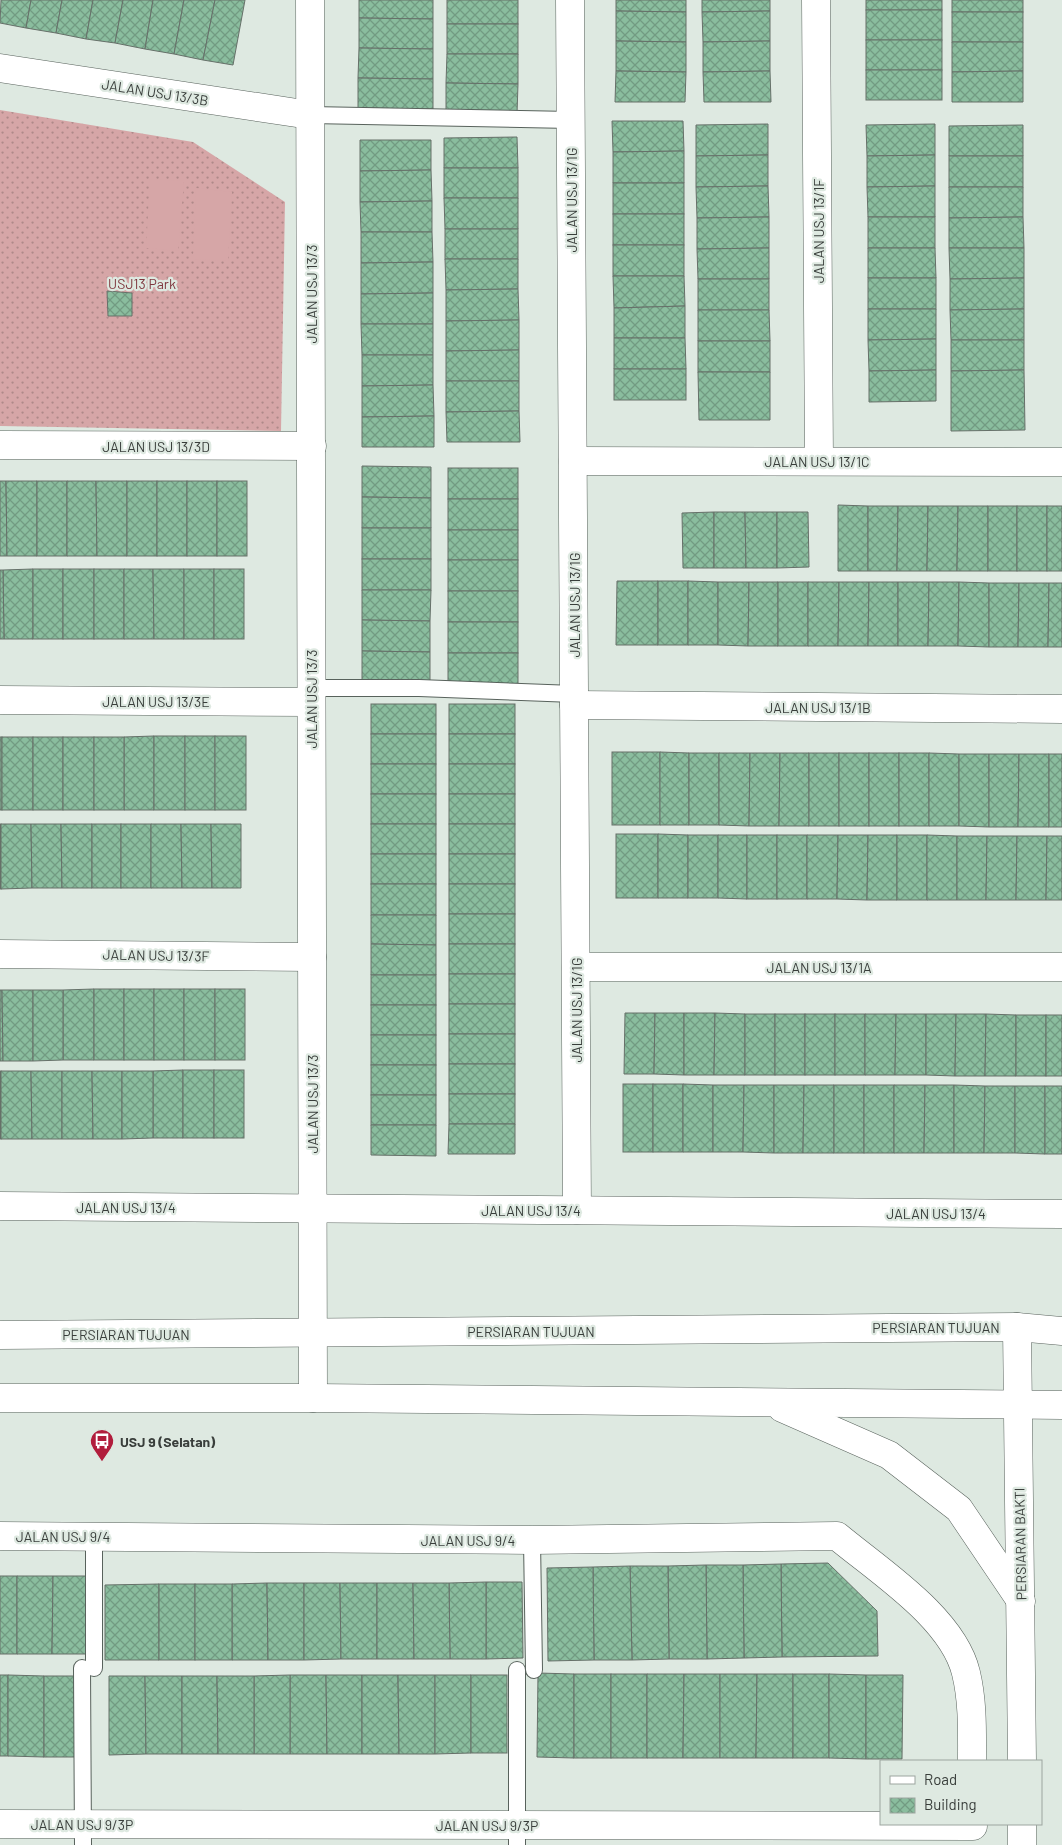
<svg xmlns="http://www.w3.org/2000/svg" width="1062" height="1845" viewBox="0 0 1062 1845" font-family="Barlow,sans-serif">
  <style>
    .grass { fill: url(#grass-dots) }
    .garden { fill: #d6a6a7 }
    .building { fill: url(#building-cross-hatch); stroke: #667069 }
    .lines { fill: none; stroke-linecap: round; stroke-linejoin: round }
    .service-casing { stroke: #58625c; stroke-width: 18 }
    .minor-casing { stroke: #58625c; stroke-width: 29 }
    .tertiary-casing { stroke: #58625c; stroke-width: 29 }
    .secondary-casing { stroke: #58625c; stroke-width: 29 }
    .service { stroke: #fff; stroke-width: 16 }
    .minor { stroke: #fff; stroke-width: 28 }
    .tertiary { stroke: #fff; stroke-width: 28 }
    .secondary { stroke: #fff; stroke-width: 28 }
    .labels { text-anchor: middle; dominant-baseline: central; stroke-width: 4.5; stroke-linejoin: round; paint-order: stroke }
    .street-label { font-size: 14px; fill: #393e3b; stroke: #dee9e1 }
    .park-label { font-size: 14px; fill: #7f373e; stroke: #dee9e1 }
    .poi-label { font-size: 14px; font-weight: bold; fill: #393e3b; stroke: #dee9e1; text-anchor: start }
  </style>
  <defs>
    <pattern id="grass-dots" width="8" height="8" patternUnits="userSpaceOnUse" patternTransform="scale(1.25)"><rect width="8" height="8" fill="#d6a6a7"/><path d="M2 2h.1M6 6h.1" fill="none" stroke="#af8989" stroke-width="1.8" stroke-linecap="round"/></pattern>
    <pattern id="building-cross-hatch" width="8" height="8" patternUnits="userSpaceOnUse" patternTransform="scale(1.25)"><rect width="8" height="8" fill="#8abd9e"/><path d="M0 0l8 8M0 8l8-8" fill="none" stroke="#729b82"/></pattern>
  </defs>
  <rect width="100%" height="100%" fill="#dee9e1"/>
  <path class="grass" d="M0,110L193,142L285,202L281,431L0,426Z"/>
  <g class="garden">
    <path d="M150,179L184,181L178,251L146,248Z"/>
    <path d="M196,188L232,192L228,261L193,259Z"/>
  </g>
  <g class="building">
    <path d="M1,0H31L26,28L0,23Z"/>
    <path d="M31,0H62L56,33L26,28Z"/>
    <path d="M62,0H93L86,39L56,33Z"/>
    <path d="M93,0H123L115,43L86,39Z"/>
    <path d="M123,0H153L145,49L115,43Z"/>
    <path d="M153,0H184L174,54L145,49Z"/>
    <path d="M184,0H215L203,60L174,54Z"/>
    <path d="M215,0H245L233,65L203,60Z"/>
    <path d="M359,0H433V19L359,18Z"/>
    <rect x="447" y="0" width="71" height="24"/>
    <path d="M616,0H686V12L616,11Z"/>
    <path d="M702,0H770V11L702,12Z"/>
    <rect x="866" y="0" width="76" height="10"/>
    <rect x="952" y="0" width="71" height="12"/>
    <rect x="866" y="10" width="76" height="30"/>
    <path d="M616,11L686,12V42L616,41Z"/>
    <path d="M770,11V41L703,42L702,12Z"/>
    <rect x="952" y="12" width="71" height="30"/>
    <path d="M359,18L433,19V49L359,48Z"/>
    <rect x="447" y="24" width="71" height="30"/>
    <rect x="866" y="40" width="76" height="30"/>
    <path d="M616,41L686,42V72L616,71Z"/>
    <path d="M770,41V71L703,72V42Z"/>
    <path d="M952,42H1023V71L952,72Z"/>
    <path d="M359,48L433,49V79L358,78Z"/>
    <path d="M447,54H518V84L446,83Z"/>
    <rect x="866" y="70" width="76" height="30"/>
    <path d="M616,71L686,72L685,102H615Z"/>
    <path d="M770,71L771,102H704L703,72Z"/>
    <path d="M1023,71V102H952V72Z"/>
    <path d="M358,78L433,79V109L358,108Z"/>
    <path d="M446,83L518,84L517,114L446,113Z"/>
    <path d="M612,121H683L684,151L613,152Z"/>
    <path d="M768,124V155L696,156V125Z"/>
    <path d="M935,124V155L867,156L866,125Z"/>
    <path d="M1023,125V156H949V126Z"/>
    <path d="M517,137L518,168H444V138Z"/>
    <path d="M360,140H431V170L360,171Z"/>
    <path d="M684,151V183H613V152Z"/>
    <path d="M768,155V186L696,187V156Z"/>
    <path d="M935,155V186L867,187V156Z"/>
    <rect x="949" y="156" width="74" height="31"/>
    <rect x="444" y="168" width="74" height="30"/>
    <path d="M431,170L432,201L360,202V171Z"/>
    <rect x="613" y="183" width="71" height="31"/>
    <path d="M768,186L769,217L697,218L696,187Z"/>
    <path d="M935,186V217H868L867,187Z"/>
    <path d="M949,187H1023V217L949,218Z"/>
    <path d="M444,198H518V229H445Z"/>
    <path d="M432,201V232H361L360,202Z"/>
    <rect x="613" y="214" width="71" height="31"/>
    <path d="M769,217V248L697,249V218Z"/>
    <rect x="868" y="217" width="67" height="31"/>
    <path d="M1023,217L1024,248H949V218Z"/>
    <rect x="445" y="229" width="73" height="30"/>
    <path d="M361,232H432L433,262L361,263Z"/>
    <rect x="613" y="245" width="71" height="31"/>
    <path d="M769,248V279H698L697,249Z"/>
    <path d="M868,248H935L936,278H868Z"/>
    <path d="M949,248H1024V278L950,279Z"/>
    <path d="M445,259H518V289L446,290Z"/>
    <path d="M433,262V293L361,294V263Z"/>
    <path d="M613,276H684L685,306L614,308Z"/>
    <rect x="868" y="278" width="68" height="31"/>
    <path d="M1024,278V309L950,310V279Z"/>
    <rect x="698" y="279" width="71" height="31"/>
    <path d="M518,289L519,320L446,321V290Z"/>
    <path d="M107,291L132,293V316H108Z"/>
    <path d="M433,293V324H361V294Z"/>
    <path d="M685,306V338H614V308Z"/>
    <path d="M868,309H936V339L868,340Z"/>
    <path d="M1024,309V340H951L950,310Z"/>
    <path d="M698,310H769L770,341H698Z"/>
    <path d="M519,320V350L446,351V321Z"/>
    <path d="M361,324H433V355H362Z"/>
    <path d="M614,338H685L686,369H614Z"/>
    <path d="M936,339V370L869,371L868,340Z"/>
    <path d="M951,340H1024V370L951,371Z"/>
    <rect x="698" y="341" width="72" height="31"/>
    <path d="M519,350V381H446V351Z"/>
    <path d="M362,355H433V385L362,386Z"/>
    <rect x="614" y="369" width="72" height="31"/>
    <path d="M936,370V401L869,402V371Z"/>
    <path d="M1024,370L1025,430L951,431V371Z"/>
    <path d="M698,372H770V420H699Z"/>
    <path d="M446,381H519V411L446,412Z"/>
    <path d="M433,385L434,416L362,417V386Z"/>
    <path d="M519,411L520,442H447L446,412Z"/>
    <path d="M434,416V447H362V417Z"/>
    <path d="M362,466L431,467V498L362,497Z"/>
    <rect x="448" y="468" width="70" height="31"/>
    <path d="M0,481H6L7,556H0Z"/>
    <path d="M6,481H37V556H7Z"/>
    <rect x="37" y="481" width="30" height="75"/>
    <path d="M67,481H96L97,556H67Z"/>
    <path d="M96,481H127V556H97Z"/>
    <rect x="127" y="481" width="30" height="75"/>
    <rect x="157" y="481" width="30" height="75"/>
    <rect x="187" y="481" width="30" height="75"/>
    <rect x="217" y="481" width="30" height="75"/>
    <path d="M362,497L431,498V528H362Z"/>
    <rect x="448" y="499" width="70" height="31"/>
    <path d="M838,505L868,506V571H838Z"/>
    <path d="M868,506H898L897,571H868Z"/>
    <path d="M898,506H928L927,571H897Z"/>
    <path d="M928,506H958L957,571H927Z"/>
    <path d="M958,506H988V571H957Z"/>
    <rect x="988" y="506" width="29" height="65"/>
    <rect x="1017" y="506" width="30" height="65"/>
    <rect x="1047" y="506" width="15" height="65"/>
    <path d="M714,512V568H683L682,513Z"/>
    <path d="M714,512H745L746,568H714Z"/>
    <path d="M745,512H777V568H746Z"/>
    <path d="M777,512H808L809,567L777,568Z"/>
    <rect x="362" y="528" width="69" height="31"/>
    <rect x="448" y="530" width="70" height="30"/>
    <rect x="362" y="559" width="69" height="31"/>
    <rect x="448" y="560" width="70" height="31"/>
    <path d="M33,569V639H4L3,570Z"/>
    <rect x="33" y="569" width="30" height="70"/>
    <rect x="63" y="569" width="31" height="70"/>
    <rect x="94" y="569" width="30" height="70"/>
    <path d="M124,569H153L154,639H124Z"/>
    <path d="M153,569H184V639H154Z"/>
    <rect x="184" y="569" width="30" height="70"/>
    <rect x="214" y="569" width="30" height="70"/>
    <path d="M0,570H3L4,639H0Z"/>
    <path d="M617,581H658V645H616Z"/>
    <rect x="658" y="581" width="30" height="64"/>
    <path d="M688,581L718,582V645H688Z"/>
    <path d="M718,582H749L748,646L718,645Z"/>
    <path d="M749,582H778V646H748Z"/>
    <rect x="778" y="582" width="30" height="64"/>
    <path d="M808,582H839L838,646H808Z"/>
    <path d="M839,582H869L868,646H838Z"/>
    <path d="M869,582H898V646H868Z"/>
    <path d="M898,582H929L928,646H898Z"/>
    <path d="M929,582H959L958,646H928Z"/>
    <path d="M959,582L989,583V647L958,646Z"/>
    <path d="M989,583H1019L1018,647H989Z"/>
    <path d="M1019,583H1049L1048,647H1018Z"/>
    <path d="M1049,583H1062V647H1048Z"/>
    <path d="M362,590H431L430,621L362,620Z"/>
    <rect x="448" y="591" width="70" height="31"/>
    <path d="M362,620L430,621V652L362,651Z"/>
    <rect x="448" y="622" width="70" height="31"/>
    <path d="M362,651L430,652V682H362Z"/>
    <rect x="448" y="653" width="70" height="31"/>
    <rect x="371" y="704" width="65" height="30"/>
    <rect x="449" y="704" width="66" height="30"/>
    <rect x="371" y="734" width="65" height="30"/>
    <rect x="449" y="734" width="66" height="30"/>
    <path d="M154,736V810H124V737Z"/>
    <rect x="154" y="736" width="31" height="74"/>
    <rect x="185" y="736" width="30" height="74"/>
    <rect x="215" y="736" width="31" height="74"/>
    <rect x="0" y="737" width="2" height="73"/>
    <rect x="2" y="737" width="31" height="73"/>
    <rect x="33" y="737" width="30" height="73"/>
    <rect x="63" y="737" width="31" height="73"/>
    <rect x="94" y="737" width="30" height="73"/>
    <rect x="612" y="752" width="48" height="73"/>
    <path d="M660,752L689,753V825H660Z"/>
    <rect x="689" y="753" width="30" height="72"/>
    <path d="M719,753H750L749,826L719,825Z"/>
    <path d="M750,753H780L779,826H749Z"/>
    <path d="M780,753H809V826H779Z"/>
    <rect x="809" y="753" width="30" height="73"/>
    <rect x="839" y="753" width="30" height="73"/>
    <rect x="869" y="753" width="30" height="73"/>
    <rect x="899" y="753" width="30" height="73"/>
    <path d="M929,753L959,754V826H929Z"/>
    <path d="M959,754H989V827L959,826Z"/>
    <path d="M989,754H1019L1018,827H989Z"/>
    <path d="M1019,754H1049V827H1018Z"/>
    <rect x="1049" y="754" width="13" height="73"/>
    <rect x="371" y="764" width="65" height="30"/>
    <rect x="449" y="764" width="66" height="30"/>
    <rect x="371" y="794" width="65" height="30"/>
    <rect x="449" y="794" width="66" height="30"/>
    <rect x="0" y="824" width="1" height="65"/>
    <path d="M1,824H31L32,888L1,889Z"/>
    <path d="M31,824H61L62,888H32Z"/>
    <path d="M61,824H92V888H62Z"/>
    <rect x="92" y="824" width="29" height="64"/>
    <rect x="121" y="824" width="30" height="64"/>
    <path d="M151,824H181L182,888H151Z"/>
    <path d="M181,824H211L212,888H182Z"/>
    <path d="M211,824H241V888H212Z"/>
    <rect x="371" y="824" width="65" height="30"/>
    <rect x="449" y="824" width="66" height="30"/>
    <rect x="616" y="834" width="42" height="64"/>
    <path d="M658,834L688,835V898H658Z"/>
    <rect x="688" y="835" width="30" height="63"/>
    <path d="M718,835H747V899L718,898Z"/>
    <rect x="747" y="835" width="30" height="64"/>
    <rect x="777" y="835" width="30" height="64"/>
    <path d="M807,835H838L837,899H807Z"/>
    <path d="M838,835H868L867,900L837,899Z"/>
    <path d="M868,835H897V900H867Z"/>
    <rect x="897" y="835" width="30" height="65"/>
    <path d="M927,835L957,836V900H927Z"/>
    <path d="M957,836H987L986,900H957Z"/>
    <path d="M987,836H1017L1016,900H986Z"/>
    <path d="M1017,836H1047L1046,900H1016Z"/>
    <path d="M1047,836H1062V900H1046Z"/>
    <rect x="371" y="854" width="65" height="30"/>
    <rect x="449" y="854" width="66" height="30"/>
    <rect x="371" y="884" width="65" height="31"/>
    <rect x="449" y="884" width="66" height="30"/>
    <rect x="449" y="914" width="66" height="30"/>
    <path d="M371,915H436V945L371,944Z"/>
    <path d="M371,944L436,945V975H371Z"/>
    <rect x="449" y="944" width="66" height="30"/>
    <rect x="449" y="974" width="66" height="30"/>
    <rect x="371" y="975" width="65" height="30"/>
    <path d="M94,989V1060H63V990Z"/>
    <rect x="94" y="989" width="30" height="71"/>
    <rect x="124" y="989" width="30" height="71"/>
    <rect x="154" y="989" width="30" height="71"/>
    <rect x="184" y="989" width="31" height="71"/>
    <rect x="215" y="989" width="30" height="71"/>
    <path d="M0,990H2L3,1061H0Z"/>
    <path d="M2,990H33V1061H3Z"/>
    <path d="M33,990H63V1060L33,1061Z"/>
    <rect x="449" y="1004" width="66" height="30"/>
    <rect x="371" y="1005" width="65" height="30"/>
    <path d="M625,1013H655L654,1074H624Z"/>
    <path d="M655,1013H684V1075L654,1074Z"/>
    <path d="M684,1013H715L714,1075H684Z"/>
    <path d="M715,1013L745,1014V1075H714Z"/>
    <rect x="745" y="1014" width="30" height="61"/>
    <rect x="775" y="1014" width="30" height="61"/>
    <rect x="805" y="1014" width="30" height="61"/>
    <rect x="835" y="1014" width="30" height="61"/>
    <path d="M865,1014H896L895,1075H865Z"/>
    <path d="M896,1014H926V1075H895Z"/>
    <path d="M926,1014H956L955,1076L926,1075Z"/>
    <path d="M956,1014H986L985,1076H955Z"/>
    <path d="M986,1014L1016,1015V1076H985Z"/>
    <rect x="1016" y="1015" width="30" height="61"/>
    <rect x="1046" y="1015" width="16" height="61"/>
    <rect x="449" y="1034" width="66" height="30"/>
    <rect x="371" y="1035" width="65" height="30"/>
    <rect x="449" y="1064" width="66" height="30"/>
    <rect x="371" y="1065" width="65" height="30"/>
    <path d="M183,1070V1138H153V1071Z"/>
    <rect x="183" y="1070" width="31" height="68"/>
    <rect x="214" y="1070" width="30" height="68"/>
    <rect x="0" y="1071" width="1" height="68"/>
    <path d="M1,1071H31L32,1139H1Z"/>
    <path d="M31,1071H62V1139H32Z"/>
    <path d="M62,1071H92L93,1139H62Z"/>
    <path d="M92,1071H122V1139H93Z"/>
    <path d="M122,1071H153V1138L122,1139Z"/>
    <rect x="623" y="1084" width="30" height="68"/>
    <rect x="653" y="1084" width="30" height="68"/>
    <path d="M683,1084L713,1085V1152H683Z"/>
    <path d="M713,1085H744L743,1152H713Z"/>
    <path d="M744,1085H774V1153L743,1152Z"/>
    <path d="M774,1085H804L803,1153H774Z"/>
    <path d="M804,1085H834V1153H803Z"/>
    <rect x="834" y="1085" width="30" height="68"/>
    <rect x="864" y="1085" width="30" height="68"/>
    <path d="M894,1085H925L924,1153H894Z"/>
    <path d="M925,1085H954V1153H924Z"/>
    <path d="M954,1085L985,1086L984,1153H954Z"/>
    <path d="M985,1086H1015V1153H984Z"/>
    <path d="M1015,1086H1045V1154L1015,1153Z"/>
    <rect x="1045" y="1086" width="17" height="68"/>
    <rect x="449" y="1094" width="66" height="30"/>
    <rect x="371" y="1095" width="65" height="30"/>
    <path d="M449,1124H515V1154H448Z"/>
    <path d="M371,1125H436V1156L371,1155Z"/>
    <path d="M828,1563L877,1611L878,1656L782,1657L781,1564Z"/>
    <path d="M781,1564L782,1657L744,1658L743,1565Z"/>
    <path d="M706,1565H743L744,1658L707,1659Z"/>
    <path d="M706,1565L707,1659H669L668,1566Z"/>
    <path d="M630,1566H668L669,1659L632,1660Z"/>
    <path d="M630,1566L632,1660H594L593,1567Z"/>
    <path d="M593,1567L594,1660L548,1661L547,1568Z"/>
    <rect x="0" y="1576" width="17" height="78"/>
    <path d="M17,1576H53L52,1654H17Z"/>
    <path d="M53,1576H89L88,1654H52Z"/>
    <path d="M486,1582H522L523,1658L486,1659Z"/>
    <path d="M486,1582V1659H450L449,1583Z"/>
    <path d="M267,1583L268,1660H232V1584Z"/>
    <path d="M267,1583H304V1660H268Z"/>
    <path d="M304,1583H340L341,1659L304,1660Z"/>
    <path d="M340,1583H377V1659H341Z"/>
    <path d="M377,1583H413L414,1659H377Z"/>
    <path d="M413,1583H449L450,1659H414Z"/>
    <path d="M159,1584V1660H105V1585Z"/>
    <rect x="159" y="1584" width="36" height="76"/>
    <rect x="195" y="1584" width="37" height="76"/>
    <path d="M538,1673L574,1674V1758L537,1757Z"/>
    <rect x="574" y="1674" width="37" height="84"/>
    <rect x="611" y="1674" width="36" height="84"/>
    <path d="M647,1674H684L683,1758H647Z"/>
    <path d="M684,1674H720V1758H683Z"/>
    <path d="M720,1674H757L756,1758H720Z"/>
    <path d="M757,1674H793V1758H756Z"/>
    <rect x="793" y="1674" width="36" height="84"/>
    <path d="M829,1674L866,1675V1759L829,1758Z"/>
    <rect x="0" y="1675" width="8" height="81"/>
    <path d="M8,1675L44,1676V1757L8,1756Z"/>
    <path d="M290,1675H326L327,1754H290Z"/>
    <path d="M290,1675V1754H254V1676Z"/>
    <path d="M326,1675H362V1754H327Z"/>
    <path d="M362,1675H398L399,1754H362Z"/>
    <path d="M398,1675H435V1754H399Z"/>
    <path d="M435,1675H471V1753L435,1754Z"/>
    <rect x="471" y="1675" width="36" height="78"/>
    <path d="M866,1675H903L902,1759H866Z"/>
    <rect x="44" y="1676" width="36" height="81"/>
    <path d="M109,1676H145L146,1754L109,1755Z"/>
    <path d="M145,1676H182V1754H146Z"/>
    <path d="M182,1676H217L218,1754H182Z"/>
    <path d="M217,1676H254V1754H218Z"/>
  </g>
  <g class="lines">
    <g class="service-casing">
      <g id="service">
        <path d="M310,115L571,120"/>
        <path d="M311,688H419L574,694"/>
        <path d="M532,1540L534,1670"/>
        <path d="M82,1668L83,1845"/>
        <path d="M94,1668V1536"/>
        <path d="M517,1845V1670"/>
      </g>
    </g>
    <g class="minor-casing">
      <g id="minor">
        <path d="M310,0L313,1398"/>
        <path d="M570,0L577,1210"/>
        <path d="M816,0L819,461"/>
        <path d="M0,68L310,115"/>
        <path d="M0,445L312,446"/>
        <path d="M573,461L1062,462"/>
        <path d="M0,700L311,702"/>
        <path d="M574,705L1062,709"/>
        <path d="M0,954L312,957"/>
        <path d="M576,967H1062"/>
        <path d="M0,1206L1062,1214"/>
        <path d="M0,1536L532,1540L837,1536C879,1571 953,1618 966,1673C973,1702 972,1732 972,1761"/>
        <path d="M0,1824L973,1826"/>
      </g>
    </g>
    <g class="tertiary-casing">
      <g id="tertiary">
        <path d="M1017,1327L1022,1761"/>
        <path d="M1022,1824V1845"/>
      </g>
    </g>
    <g class="secondary-casing">
      <g id="secondary">
        <path d="M0,1335L1017,1327L1062,1331"/>
        <path d="M0,1398H313L1062,1405"/>
        <path d="M782,1408L889,1455L959,1509L1021,1601"/>
      </g>
    </g>
    <use href="#service" class="service"/>
    <use href="#minor" class="minor"/>
    <use href="#tertiary" class="tertiary"/>
    <use href="#secondary" class="secondary"/>
  </g>
  <defs>
    <g id="bus-pin" transform="scale(1.25)"><path d="M0 17L-7.5 6A9.5 9.5 0 1 1 7.5 6Z" fill="#b11d3c" stroke="#dee9e1"/><path d="M-5-6H5V4H4V6H2V4H-2V6H-4V4H-5ZM-3.5-4V0h7V-4ZM-3.5 1.2v1.5H-2V1.2ZM2 1.2v1.5H3.5V1.2Z" fill="#fff"/></g>
  </defs>
  <g fill-rule="evenodd">
    <use href="#bus-pin" x="102" y="1441"/>
  </g>
  <g class="labels">
    <g class="street-label">
      <text transform="translate(155 92) rotate(9)">JALAN USJ 13/3B</text>
      <text transform="translate(571 200) rotate(-90)">JALAN USJ 13/1G</text>
      <text transform="translate(818 231) rotate(-90)">JALAN USJ 13/1F</text>
      <text transform="translate(311 294) rotate(-90)">JALAN USJ 13/3</text>
      <text x="156" y="446">JALAN USJ 13/3D</text>
      <text x="817" y="461">JALAN USJ 13/1C</text>
      <text transform="translate(574 605) rotate(-90)">JALAN USJ 13/1G</text>
      <text transform="translate(311 699) rotate(-90)">JALAN USJ 13/3</text>
      <text x="156" y="701">JALAN USJ 13/3E</text>
      <text x="818" y="707">JALAN USJ 13/1B</text>
      <text transform="translate(156 955) rotate(1)">JALAN USJ 13/3F</text>
      <text x="819" y="967">JALAN USJ 13/1A</text>
      <text transform="translate(576 1010) rotate(-90)">JALAN USJ 13/1G</text>
      <text transform="translate(312 1104) rotate(-90)">JALAN USJ 13/3</text>
      <text x="126" y="1207">JALAN USJ 13/4</text>
      <text x="531" y="1210">JALAN USJ 13/4</text>
      <text x="936" y="1213">JALAN USJ 13/4</text>
      <text x="936" y="1327">PERSIARAN TUJUAN</text>
      <text x="531" y="1331">PERSIARAN TUJUAN</text>
      <text x="126" y="1334">PERSIARAN TUJUAN</text>
      <text x="63" y="1536">JALAN USJ 9/4</text>
      <text x="468" y="1540">JALAN USJ 9/4</text>
      <text transform="translate(1020 1544) rotate(-91)">PERSIARAN BAKTI</text>
      <text x="82" y="1824">JALAN USJ 9/3P</text>
      <text x="487" y="1825">JALAN USJ 9/3P</text>
    </g>
    <g class="park-label">
      <text x="142" y="283">USJ13 Park</text>
    </g>
    <g class="poi-label">
      <text x="120" y="1441">USJ 9 (Selatan)</text>
    </g>
  </g>
  <rect x="880" y="1760" width="162" height="65" fill="#dee9e1" stroke="#9ca59f"/>
  <rect x="890" y="1776" width="25" height="8" fill="#ffffff" stroke="#9ca59f"/>
  <text x="924" y="1785" font-size="15" fill="#393e3b">Road</text>
  <rect x="890" y="1798" width="25" height="15" fill="url(#building-cross-hatch)" stroke="#9ca59f"/>
  <text x="924" y="1810" font-size="15" fill="#393e3b">Building</text>
</svg>
